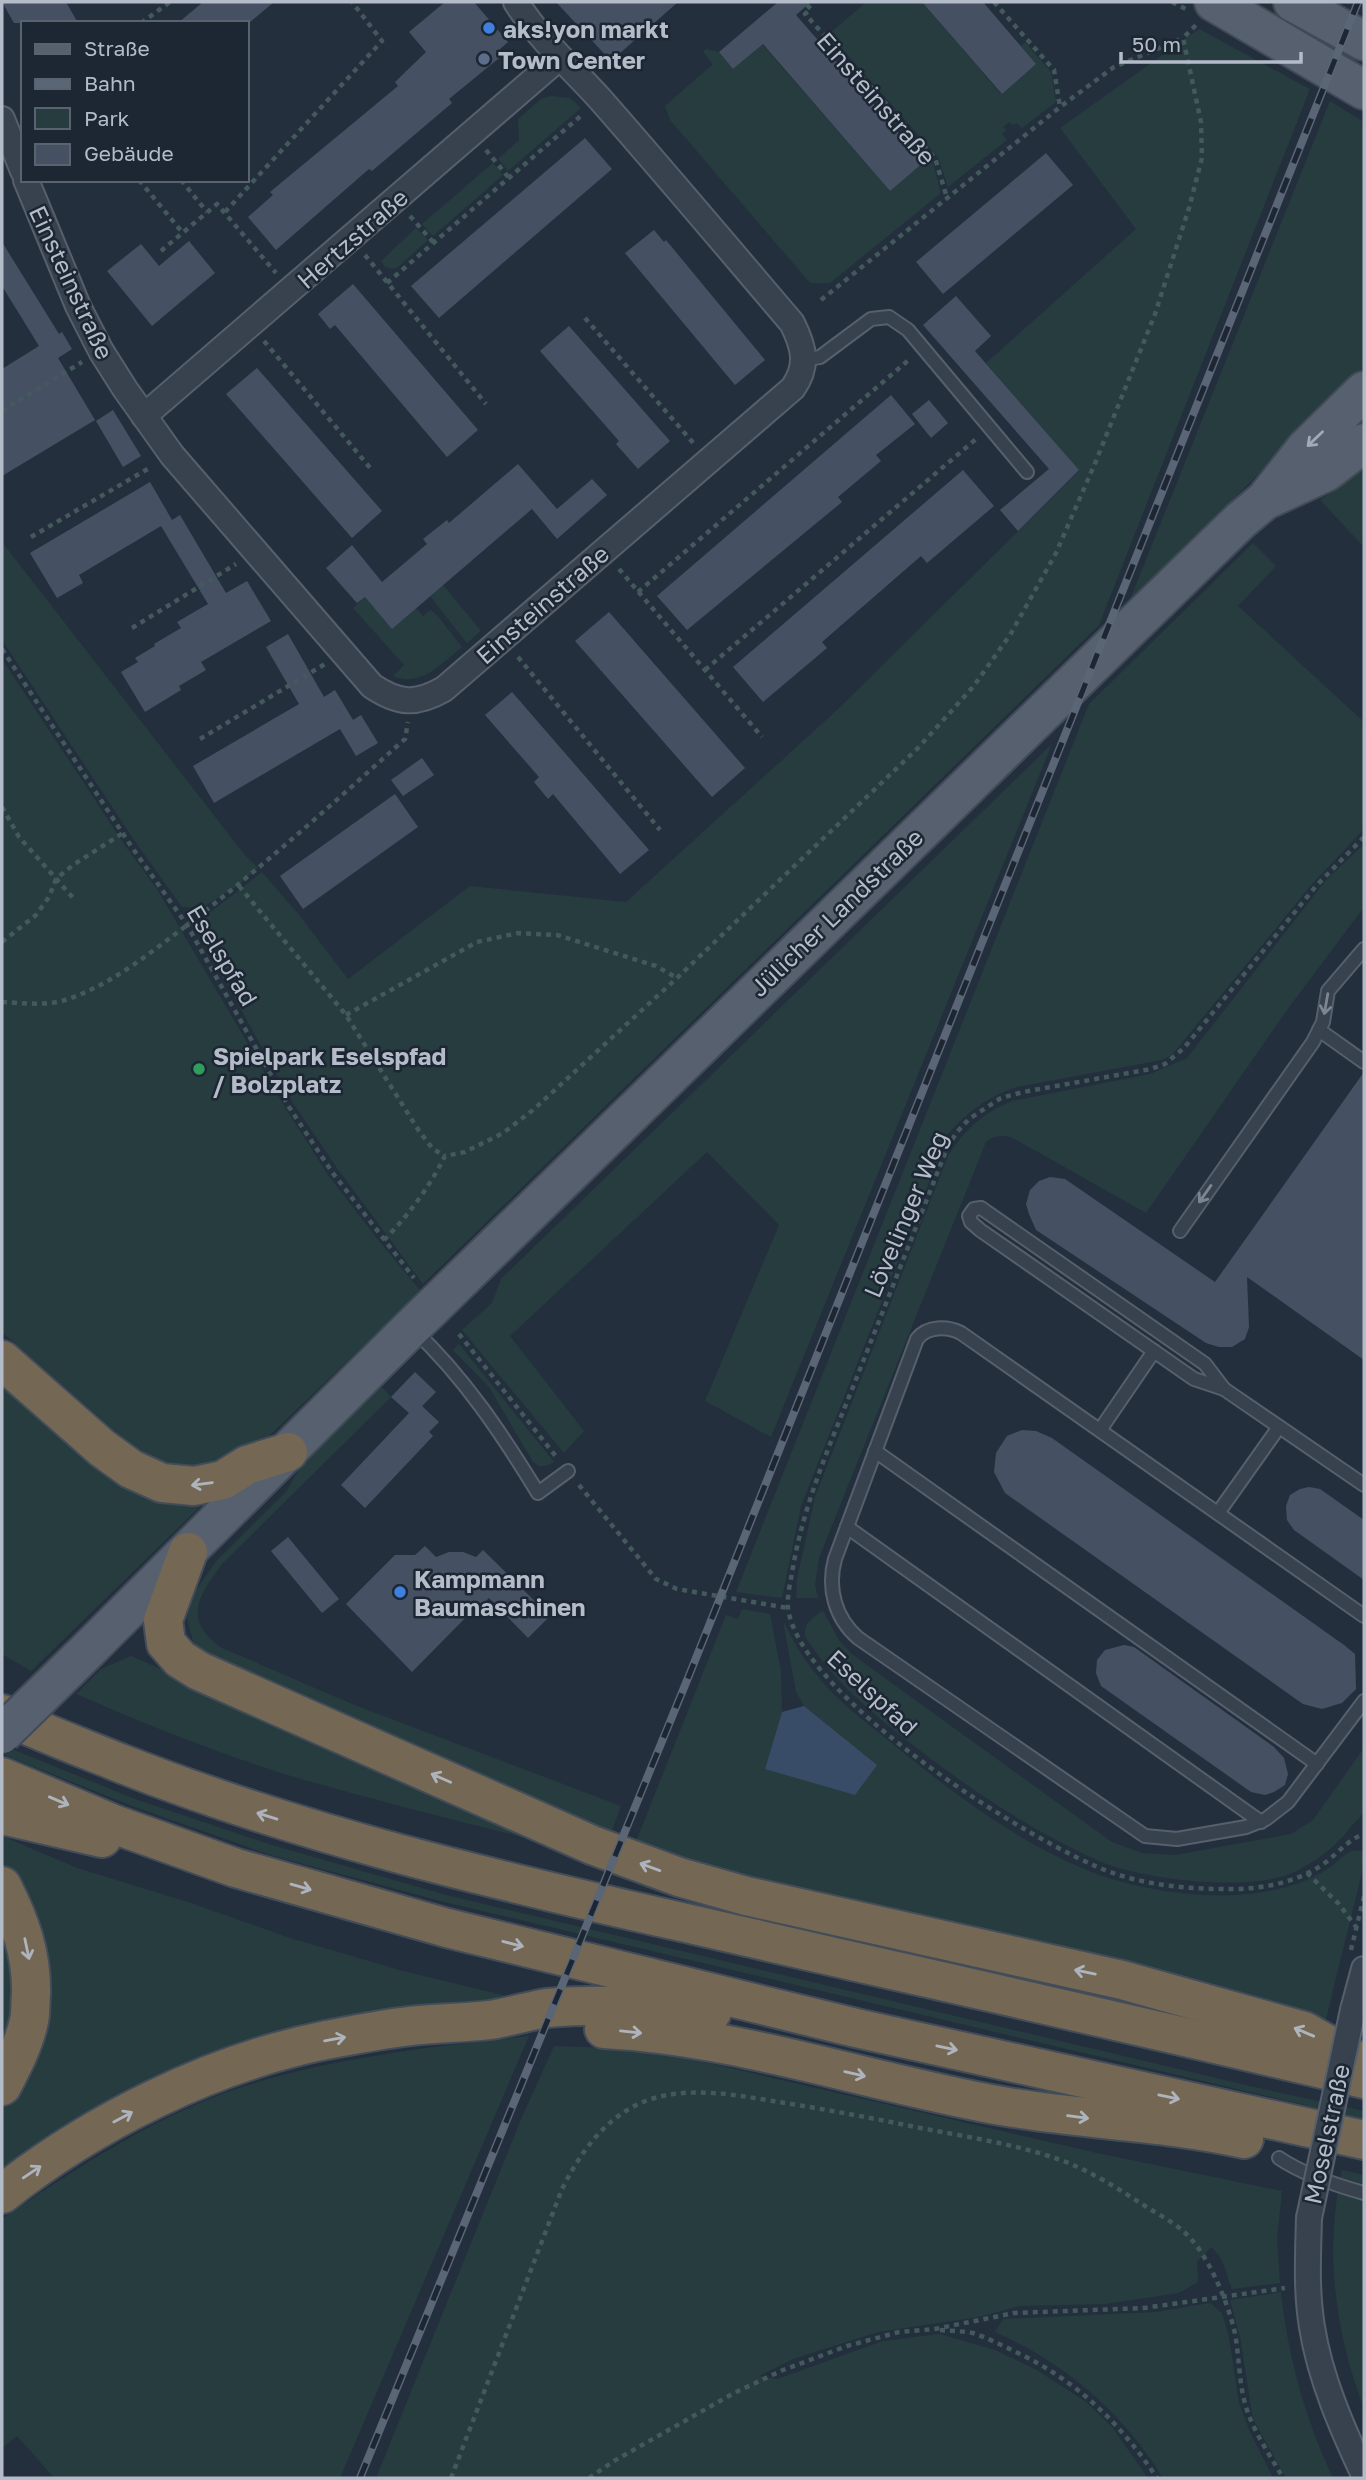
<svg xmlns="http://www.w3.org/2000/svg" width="1366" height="2480" viewBox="0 0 1366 2480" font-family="'Golos Text',sans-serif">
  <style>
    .green { fill: #263c3f }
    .water { fill: #394c67 }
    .building { fill: #455162 }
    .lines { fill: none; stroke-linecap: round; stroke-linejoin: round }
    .lane-casing { stroke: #565f6c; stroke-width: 16 }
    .street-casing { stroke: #565f6c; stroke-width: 28 }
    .primary-casing { stroke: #414a57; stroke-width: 42 }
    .highway-casing { stroke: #434c59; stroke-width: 42 }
    .path { stroke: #44595c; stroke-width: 4.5; stroke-dasharray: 5 5; stroke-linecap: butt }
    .lane { stroke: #38414e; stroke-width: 12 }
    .street { stroke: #38414e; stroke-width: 24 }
    .primary { stroke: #56606e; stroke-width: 38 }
    .highway { stroke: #746855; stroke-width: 38 }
    .rail-casing { stroke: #5a6575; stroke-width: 8 }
    .rail { stroke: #1d2633; stroke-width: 5; stroke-dasharray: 16; stroke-linecap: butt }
    .street-bridge-casing { stroke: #565f6c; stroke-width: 28; stroke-linecap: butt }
    .primary-bridge-casing { stroke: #414a57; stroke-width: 42; stroke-linecap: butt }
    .street-bridge { stroke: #38414e; stroke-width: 24 }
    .primary-bridge { stroke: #56606e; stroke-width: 38 }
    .oneway { stroke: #a1aab7 }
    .oneway2 { stroke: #7c8592 }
    .oneway3 { stroke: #aeb4bd }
    .shop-dot { fill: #3f7fe0; stroke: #1d2633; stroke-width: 2.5 }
    .service-dot { fill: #5c6f8a; stroke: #1d2633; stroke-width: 2.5 }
    .leisure-dot { fill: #2e9e5b; stroke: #1d2633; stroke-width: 2.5 }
    .labels { text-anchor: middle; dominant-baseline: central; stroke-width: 5; stroke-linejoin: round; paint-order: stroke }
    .poi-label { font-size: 24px; font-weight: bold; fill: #b4bcc9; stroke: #1d2633; text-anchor: start }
    .street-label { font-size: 24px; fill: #b4bcc9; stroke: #1d2633 }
  </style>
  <rect width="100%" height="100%" fill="#242f3e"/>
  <g class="green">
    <path d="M866,2H922L1001,94L1036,64L1021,46L1025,42L1051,72L1056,102L1022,128L1017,123L1013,125L1009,122L1003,127L1006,130L1002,134L1007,140L948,187L938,157L829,34Z"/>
    <path d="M1199,29L1310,89L1099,625L423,1284L337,1168L293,1103L194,925L262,872L300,916L348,979L470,886L626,902L836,711L1079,471L986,363L1136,229L1060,128Z"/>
    <path d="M762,44L890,191L924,162L932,160L941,193L830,283H810L670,120L665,106L713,64L703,52L706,49L719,52L733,69Z"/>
    <path d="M551,96L570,98L581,108L508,171L498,159L519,140L518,119L541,99Z"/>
    <path d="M1330,101L1364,122V370L1129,602Z"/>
    <path d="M493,163L503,175L433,236L422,224Z"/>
    <path d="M416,228L428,240L398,267L393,269L385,267L381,261Z"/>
    <path d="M1364,470V547L1320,500Z"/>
    <path d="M2,542L244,854L258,868L238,886L201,908L182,907L134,840L2,640Z"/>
    <path d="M1253,543L1276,566L1238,606L1364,722V829L1313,883L1172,1055L1162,1060L1017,1087C987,1097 969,1111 948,1134L801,1506L782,1598L736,1592L1089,704Z"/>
    <path d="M443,585L481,631L467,643L430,596Z"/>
    <path d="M365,597L392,628L416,608L423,616L430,610L436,614L462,647C442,663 421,688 393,676L404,665L353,608Z"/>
    <path d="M2,659L126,847L157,889L286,1109L328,1175L383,1246L421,1291L250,1454L216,1468L161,1465L132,1446L2,1332Z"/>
    <path d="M1052,744L771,1437L705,1401L779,1225L707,1152L510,1336L584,1431L564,1453L462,1330L492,1303L501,1279Z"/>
    <path d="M1364,844V907L1287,1010L1146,1213L1013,1138C1002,1134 995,1135 986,1142L819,1558L815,1585L818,1598H796L797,1579L815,1497L948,1156C964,1130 983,1113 1012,1101L1150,1074L1187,1058L1326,880Z"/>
    <path d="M459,1344L554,1462C546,1467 540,1468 533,1462L489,1387L453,1350Z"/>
    <path d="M2,1377L211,1496L31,1671L2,1654Z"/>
    <path d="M382,1387L391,1397L222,1564C199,1596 182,1618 220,1647L352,1704L621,1806L611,1833L212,1661L194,1645L187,1618L194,1593L217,1560L286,1492L303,1462Z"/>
    <path d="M742,1609L770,1614L781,1672L782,1712L765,1769L876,1765L804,1706L796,1692L783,1621C793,1640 803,1659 817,1675C835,1699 860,1718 883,1736C947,1789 1018,1844 1097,1874C1140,1890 1202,1899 1249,1894C1276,1891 1305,1884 1329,1868C1341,1860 1348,1846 1364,1852V1864L1326,2019L1119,1961L699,1866L635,1844L726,1615L738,1619Z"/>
    <path d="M823,1611L840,1642L853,1655L1112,1842L1142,1853L1175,1855L1291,1834L1313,1820L1364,1748C1364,1761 1366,1803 1363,1812C1361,1817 1354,1823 1350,1828C1335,1848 1314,1863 1292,1873C1248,1892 1143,1880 1099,1861C1023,1827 955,1779 890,1727C861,1703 834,1679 813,1648C810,1644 806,1639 805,1635C803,1623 815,1616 823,1611Z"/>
    <path d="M131,1656L587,1853C489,1829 391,1805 294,1777C220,1754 147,1725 76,1694L101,1669Z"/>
    <path d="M2,1745L135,1799L272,1845L446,1895L1250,2086L1364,2111V2119L444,1902L270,1855L132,1806L2,1754Z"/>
    <path d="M2,1836L77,1868L188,1902L287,1937L403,1971L532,2002L441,2004L377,2011L2,2173V2100L31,2039L2,1874Z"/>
    <path d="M2,1915L11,1938L14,2009L2,2052Z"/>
    <path d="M529,2036L340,2478H54L17,2436L2,2448V2219C72,2171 149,2120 230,2091C326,2058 429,2047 529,2036Z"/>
    <path d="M554,2046L648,2049L1097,2153L1282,2191L1277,2239L1280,2283L1232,2289C1225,2272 1225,2259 1211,2247L1197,2262L1198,2282L1179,2293L1105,2304L1020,2306L979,2317L878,2332L793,2359L759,2376L777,2379L883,2341L940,2334L995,2350L1037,2370L1086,2402L1112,2427L1148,2478H376L522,2117Z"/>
    <path d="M1342,2170L1364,2175V2408C1335,2334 1324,2249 1342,2170Z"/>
    <path d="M1281,2292C1288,2357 1305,2418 1333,2478H1286L1253,2419L1240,2337L1230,2300Z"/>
    <path d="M1210,2303L1222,2313L1229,2337L1239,2403L1250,2432L1273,2478H1163C1123,2413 1066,2363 995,2332L1003,2319L1156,2312Z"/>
  </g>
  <path class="water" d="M804,1706L877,1765L855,1795L765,1769L782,1712Z"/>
  <g class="building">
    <path d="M2,2H66L78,23H14Z"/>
    <path d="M203,2H274L249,23H178Z"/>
    <path d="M445,2H474L508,42L500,49L504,54L449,99L452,103L372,171L369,169L276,250L248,217L273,195L270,192L398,86L395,82L426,52L409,32Z"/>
    <path d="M556,2H678L611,61Z"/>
    <path d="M778,2H811L796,15L924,162L890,191L763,44L733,69L719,52Z"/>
    <path d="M922,2H983L1036,64L1002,94Z"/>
    <path d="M585,138L612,169L439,318L411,286Z"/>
    <path d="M1046,153L1073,185L943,294L916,262Z"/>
    <path d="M654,230L664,242L666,240L765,360L735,385L625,253Z"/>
    <path d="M189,241L215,273L152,326L107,271L141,244L159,266Z"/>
    <path d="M2,242L59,334L62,332L72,349L58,358L95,420L2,476V369L39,346L2,286Z"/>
    <path d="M353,284L478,430L447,457L335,325L330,329L318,314Z"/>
    <path d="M956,296L991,336L975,351L1079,470L1018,531L1000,510L1049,469L923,325Z"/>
    <path d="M569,326L670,441L638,469L616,444L619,441L540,351Z"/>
    <path d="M257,368L382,511L352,538L226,394Z"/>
    <path d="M891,395L915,424L876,455L881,461L838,497L842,502L687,630L657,596Z"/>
    <path d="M929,400L948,423L931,438L912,414Z"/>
    <path d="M113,410L141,456L123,467L96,421Z"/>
    <path d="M518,464L557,509L592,479L607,495L557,539L532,509L392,629L365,597L357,603L326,568L352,545L382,582L427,544L423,539L447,520L449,523Z"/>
    <path d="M963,470L994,506L927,563L921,556L822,642L827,648L763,702L733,667Z"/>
    <path d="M150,482L172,520L180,515L226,593L247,581L271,621L201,662L206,670L179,686L181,690L145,712L121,672L138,662L135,658L155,646L154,644L181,628L177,622L208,604L161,526L79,575L83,583L57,598L30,553Z"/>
    <path d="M609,612L745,768L712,797L575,641Z"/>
    <path d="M288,634L324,697L335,690L353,720L361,715L378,743L356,756L340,729L214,803L193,766L299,704L266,647Z"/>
    <path d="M512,692L649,850L620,874L553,794L548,799L534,782L539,777L485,715Z"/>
    <path d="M422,758L434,775L403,796L391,780Z"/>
    <path d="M395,794L418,827L303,909L280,876Z"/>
    <path d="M1364,1072V1360L1247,1277L1249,1327L1245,1339L1232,1347H1219L1206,1343L1036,1230L1029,1214L1026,1204L1030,1190L1039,1181L1050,1177L1065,1179L1215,1282Z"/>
    <path d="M415,1372L436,1392L422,1406L439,1422L429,1432L433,1436L365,1508L341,1485L409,1413L391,1397Z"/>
    <path d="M1022,1430L1036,1431L1052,1438L1344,1645L1355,1654L1356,1689L1342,1703L1322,1709L1303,1704L1005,1493L994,1472L996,1453L1007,1436Z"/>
    <path d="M1309,1487L1320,1489L1364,1520V1580L1294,1530L1287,1520L1286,1506L1290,1495L1300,1489Z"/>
    <path d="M288,1537L339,1599L322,1613L271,1551Z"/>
    <path d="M425,1546L436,1557L449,1552H463L476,1557L483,1550L550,1616L528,1638L489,1598L481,1606L479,1604L412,1672L346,1604L395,1555H415Z"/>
    <path d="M1124,1645L1134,1647L1274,1747L1284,1758L1288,1774L1285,1785L1274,1792L1265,1795L1251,1792L1101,1686L1096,1673L1097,1660L1105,1650Z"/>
  </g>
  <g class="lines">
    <g class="lane-casing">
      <g id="lane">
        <path d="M804,360L820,357L871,319L889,317L908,330L1027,472"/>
        <path d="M1319,1030L1364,1062"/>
        <path d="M981,1208L1205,1364L1224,1389L1194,1379L980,1230L971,1222L969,1216L974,1209Z"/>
        <path d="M1180,1231L1313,1042L1323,1022L1328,991L1364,949"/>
        <path d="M414,1330C464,1377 502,1434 538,1493L568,1471"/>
        <path d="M1224,1389L1364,1485"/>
        <path d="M1100,1430L1154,1351"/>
        <path d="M875,1451L1317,1764"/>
        <path d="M1218,1513L1279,1427"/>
        <path d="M847,1527L1261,1822"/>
        <path d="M1364,1616L961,1333C947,1326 927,1326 917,1339L835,1559C827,1588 835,1618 858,1638L1145,1836L1177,1839L1246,1827L1266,1819L1288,1802L1364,1701"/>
        <path d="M1279,2158C1304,2175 1335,2185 1364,2193"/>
      </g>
    </g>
    <g class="street-casing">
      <g id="street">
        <path d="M2,119L23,171"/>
        <path d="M26,180L78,306L101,351L125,389L172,455L372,686C399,704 416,705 444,689L793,388C809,365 804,347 792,323C728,248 665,173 600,99C571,67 539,39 516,2"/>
        <path d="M144,416L559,58"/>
        <path d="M1353,2010L1364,1969"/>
        <path d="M1309,2218C1308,2255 1306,2291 1312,2327C1320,2378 1342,2428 1364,2475"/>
      </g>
    </g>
    <g class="primary-casing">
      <g id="primary">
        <path d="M1214,2L1364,90"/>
        <path d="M1293,2L1364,41"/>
        <path d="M1270,498L1326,472L1364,443"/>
        <path d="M90,1648L411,1328L1241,520L1265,500L1306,448L1364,391"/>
      </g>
    </g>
    <g class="highway-casing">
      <g id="highway">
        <path d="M2,1360L102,1448L131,1469L162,1483L194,1486L223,1480L247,1465L288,1452"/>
        <path d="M188,1552L163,1620L166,1643L180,1659L199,1671L592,1845L679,1877L746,1896L1122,1980L1304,2031L1364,2065"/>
        <path d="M2,1714C40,1732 80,1747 120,1763C303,1835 494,1880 686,1923C912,1975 1139,2025 1364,2079"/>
        <path d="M2,1777L116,1825L236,1868L447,1928L856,2028L1364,2140"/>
        <path d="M2,1815L102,1838"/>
        <path d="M2,1886C20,1921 32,1954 31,1994C30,2003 31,2013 29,2021C24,2044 13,2065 2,2086"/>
        <path d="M604,2029C737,2036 865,2081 996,2105C1078,2120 1163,2121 1244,2139"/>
        <path d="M2,2194C93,2122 212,2063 326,2040C354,2035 382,2029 410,2026C436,2023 463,2023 490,2020C509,2017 528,2011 547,2008C602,2003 657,2007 712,2012"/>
      </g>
    </g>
    <g class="path">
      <path d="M994,2L1054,70L1060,107"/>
      <path d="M1172,2L1186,9"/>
      <path d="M807,5L811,9L805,14L935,158L947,198"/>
      <path d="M141,23L170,2"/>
      <path d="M486,150L509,178"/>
      <path d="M139,180L182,232"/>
      <path d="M181,180L207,212"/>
      <path d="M225,212L382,41L352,2"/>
      <path d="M410,216L434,243"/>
      <path d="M161,251L217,204L276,273"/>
      <path d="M365,255L486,404"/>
      <path d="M387,283L583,114"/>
      <path d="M821,300L1060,107L1114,67L1183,38"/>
      <path d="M585,318L695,445"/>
      <path d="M264,341L371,469"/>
      <path d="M2,411L82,362"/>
      <path d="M31,537L151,467"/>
      <path d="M619,569L762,737"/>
      <path d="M638,592L911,358"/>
      <path d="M132,628L236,564"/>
      <path d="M2,649L131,846L187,925L289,1107L332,1172L414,1278"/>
      <path d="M518,657L660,830"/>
      <path d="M705,670L976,439"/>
      <path d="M200,739L325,664"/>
      <path d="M2,807L19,837L75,900"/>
      <path d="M1364,837L1316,886L1184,1048L1165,1064L1151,1069L1023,1092L1001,1098L969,1119L957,1132L947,1148C915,1230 883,1311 851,1392C827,1451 802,1510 792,1573C790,1584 787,1597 788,1608C799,1697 1033,1845 1113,1873C1148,1885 1187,1889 1225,1889C1258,1890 1299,1883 1326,1862C1339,1852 1349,1839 1364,1834"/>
      <path d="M239,886L346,1015L419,1131L433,1149L445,1156"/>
      <path d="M2,942L36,915L49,897L56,879L73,865L123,833"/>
      <path d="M2,1002C22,1003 46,1006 65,1000C106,987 141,960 174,935C255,874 330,806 405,739L408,722"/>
      <path d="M346,1015L477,942L518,933L557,935L656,966L677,978"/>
      <path d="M384,1240C408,1216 430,1186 445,1156L465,1152L503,1133L533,1110L677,978L918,748L973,687L1010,635L1056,553L1096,461L1155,314L1189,208L1202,158L1201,122L1183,38L1196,25"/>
      <path d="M459,1334L558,1459"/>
      <path d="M579,1485L656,1579L677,1589L788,1608"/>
      <path d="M1307,1873L1339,1904L1356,1927"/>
      <path d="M1351,1950L1364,1896"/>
      <path d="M940,2330C951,2331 962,2331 973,2333C988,2338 1003,2346 1018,2353C1077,2381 1121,2424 1157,2478"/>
      <path d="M451,2478L562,2189C581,2151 607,2115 648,2100C692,2085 741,2096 785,2103C829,2110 872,2118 915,2127C962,2136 1010,2143 1055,2158C1088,2169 1119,2189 1148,2208C1163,2217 1179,2225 1191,2239C1210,2260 1227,2301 1234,2329C1240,2356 1238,2386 1248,2413C1256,2435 1271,2457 1283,2478"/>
      <path d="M589,2478L614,2461L734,2393L783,2370L847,2346L899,2332L935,2329L1014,2313L1144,2308L1285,2288"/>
    </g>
    <use href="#lane" class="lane"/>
    <use href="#street" class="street"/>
    <use href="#primary" class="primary"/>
    <use href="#highway" class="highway"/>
    <g class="rail-casing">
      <path id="rail" d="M360,2478L690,1673L1358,2"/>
    </g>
    <use href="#rail" class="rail"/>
    <g class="street-bridge-casing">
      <path id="street-bridge" d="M1309,2218L1353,2010"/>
    </g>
    <g class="primary-bridge-casing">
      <path id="primary-bridge" d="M2,1734L90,1648"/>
    </g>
    <use href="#street-bridge" class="street-bridge"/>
    <use href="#primary-bridge" class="primary-bridge"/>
  </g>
  <defs><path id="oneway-shaft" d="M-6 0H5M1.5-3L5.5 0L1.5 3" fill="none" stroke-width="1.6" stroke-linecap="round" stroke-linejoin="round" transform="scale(1.75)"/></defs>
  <use class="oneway" href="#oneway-shaft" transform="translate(1315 439) rotate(136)"/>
  <g class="oneway2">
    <use href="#oneway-shaft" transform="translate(1326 1004) rotate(100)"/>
    <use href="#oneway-shaft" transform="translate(1205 1194) rotate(125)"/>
  </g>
  <g class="oneway3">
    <use href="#oneway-shaft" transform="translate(202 1484) rotate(172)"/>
    <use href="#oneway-shaft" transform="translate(441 1778) rotate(-156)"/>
    <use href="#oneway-shaft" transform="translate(59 1801) rotate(23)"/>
    <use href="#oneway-shaft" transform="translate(267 1816) rotate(-163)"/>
    <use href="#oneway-shaft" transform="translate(650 1867) rotate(-160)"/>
    <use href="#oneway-shaft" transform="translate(301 1887) rotate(16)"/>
    <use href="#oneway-shaft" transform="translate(513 1944) rotate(14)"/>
    <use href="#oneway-shaft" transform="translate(27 1949) rotate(78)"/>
    <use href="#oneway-shaft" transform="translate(1085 1972) rotate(-168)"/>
    <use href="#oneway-shaft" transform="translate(631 2032) rotate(6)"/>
    <use href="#oneway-shaft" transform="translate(1304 2032) rotate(-157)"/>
    <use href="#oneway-shaft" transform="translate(335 2039) rotate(-10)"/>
    <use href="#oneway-shaft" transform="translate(947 2048) rotate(12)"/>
    <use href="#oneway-shaft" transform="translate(855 2074) rotate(13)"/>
    <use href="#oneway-shaft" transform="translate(1169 2097) rotate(12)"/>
    <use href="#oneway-shaft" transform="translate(123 2117) rotate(-28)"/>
    <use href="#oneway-shaft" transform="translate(1078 2117) rotate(7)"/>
    <use href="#oneway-shaft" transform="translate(32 2172) rotate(-34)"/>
  </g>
  <g class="shop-dot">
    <circle cx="489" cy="28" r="7"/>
    <circle cx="400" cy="1592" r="7"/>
  </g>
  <circle class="service-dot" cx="484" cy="59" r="7"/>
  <circle class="leisure-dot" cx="199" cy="1069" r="7"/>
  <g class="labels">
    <g class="poi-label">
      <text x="503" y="28">aks!yon markt</text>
      <text x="498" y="59">Town Center</text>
      <text x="213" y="1055">Spielpark Eselspfad<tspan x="213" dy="28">/ Bolzplatz</tspan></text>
      <text x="414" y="1578">Kampmann<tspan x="414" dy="28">Baumaschinen</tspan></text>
    </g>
    <g class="street-label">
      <text transform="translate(877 98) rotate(49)">Einsteinstraße</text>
      <text transform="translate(352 238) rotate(-41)">Hertzstraße</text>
      <text transform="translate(72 282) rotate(65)">Einsteinstraße</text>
      <text transform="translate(542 604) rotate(-41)">Einsteinstraße</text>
      <text transform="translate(836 912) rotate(-44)">Jülicher Landstraße</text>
      <text transform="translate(223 955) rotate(59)">Eselspfad</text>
      <text transform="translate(905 1214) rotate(-67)">Lövelinger Weg</text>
      <text transform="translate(873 1692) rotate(43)">Eselspfad</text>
      <text transform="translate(1326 2134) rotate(-78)">Moselstraße</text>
    </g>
  </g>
  <rect width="1366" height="2480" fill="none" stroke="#b4bcc9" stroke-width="7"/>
  <rect x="21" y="21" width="228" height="161" fill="#1d2633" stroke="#59626f" stroke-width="2"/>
  <rect x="35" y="44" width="35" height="10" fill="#56606e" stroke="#59626f" stroke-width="2"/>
  <text x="84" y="56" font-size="21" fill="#b4bcc9">Straße</text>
  <rect x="35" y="79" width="35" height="10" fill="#5a6575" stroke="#59626f" stroke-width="2"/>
  <text x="84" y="91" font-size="21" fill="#b4bcc9">Bahn</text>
  <rect x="35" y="108" width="35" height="21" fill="#263c3f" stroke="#59626f" stroke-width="2"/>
  <text x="84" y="126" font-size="21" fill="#b4bcc9">Park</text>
  <rect x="35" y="144" width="35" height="21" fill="#455162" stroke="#59626f" stroke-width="2"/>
  <text x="84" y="161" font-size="21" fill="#b4bcc9">Gebäude</text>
  <path d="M1121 52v10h180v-10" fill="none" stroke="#b4bcc9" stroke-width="3.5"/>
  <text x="1132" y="52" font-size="21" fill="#b4bcc9" stroke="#1d2633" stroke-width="5" paint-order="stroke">50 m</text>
</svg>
